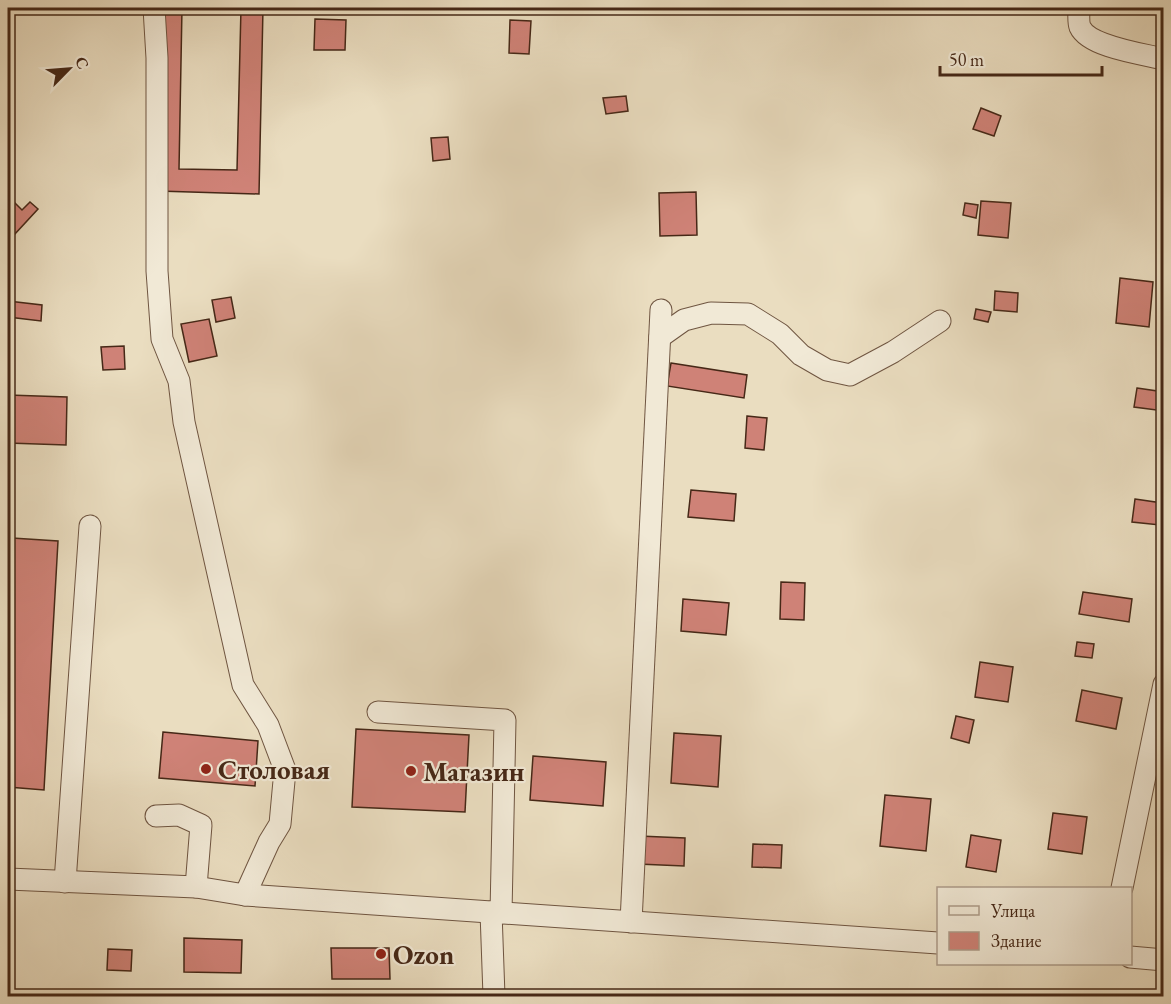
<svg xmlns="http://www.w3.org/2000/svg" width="1171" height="1004" viewBox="0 0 1171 1004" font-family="'EB Garamond',serif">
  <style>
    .building { fill: #cf8277; stroke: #462817; stroke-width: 1.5 }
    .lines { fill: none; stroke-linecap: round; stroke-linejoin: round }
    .minor-casing { stroke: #6f5541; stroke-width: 23 }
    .minor { stroke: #f1e9d6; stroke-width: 21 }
    .poi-dot { fill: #8f2418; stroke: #f1e9d6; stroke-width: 2 }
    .labels { text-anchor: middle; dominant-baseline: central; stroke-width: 4.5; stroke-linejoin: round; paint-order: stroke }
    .poi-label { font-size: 27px; font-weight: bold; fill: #462817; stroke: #f1e9d6; text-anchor: start }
  </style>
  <rect width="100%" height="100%" fill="#eaddc0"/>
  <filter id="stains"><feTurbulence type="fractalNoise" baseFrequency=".00333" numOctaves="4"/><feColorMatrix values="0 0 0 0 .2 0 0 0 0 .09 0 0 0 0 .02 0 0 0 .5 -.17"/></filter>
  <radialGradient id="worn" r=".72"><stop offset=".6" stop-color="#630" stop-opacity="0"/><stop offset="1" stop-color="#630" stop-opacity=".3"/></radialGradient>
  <g class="building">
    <path d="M162,8H182L179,169L237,170L241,8H263L259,194L158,191Z"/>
    <path d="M315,19L346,20L345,50H314Z"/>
    <path d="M510,20L531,21L529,54L509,53Z"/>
    <path d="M626,96L628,111L606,114L603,98Z"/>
    <path d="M981,108L1001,116L994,136L973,129Z"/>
    <path d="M448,137L450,159L433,161L431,138Z"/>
    <path d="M696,192L697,235L660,236L659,193Z"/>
    <path d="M8,196L22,210L30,202L38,209L13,236L8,230L9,219Z"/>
    <path d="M981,201L1011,203L1008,238L978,235Z"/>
    <path d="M965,203L978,205L976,218L963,215Z"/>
    <path d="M1120,278L1153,282L1149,327L1116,323Z"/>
    <path d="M995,291L1018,293L1017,312L994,310Z"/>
    <path d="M231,297L235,318L216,322L212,300Z"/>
    <path d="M8,301L42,305L41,321L8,317Z"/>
    <path d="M976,309L991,312L988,322L974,319Z"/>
    <path d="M209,319L217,356L189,362L181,324Z"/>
    <path d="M124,346L125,369L103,370L101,347Z"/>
    <path d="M671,363L747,375L744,398L667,386Z"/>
    <path d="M1137,388L1164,392V411L1134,407Z"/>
    <path d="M8,395L67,397L66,445L8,443Z"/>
    <path d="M747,416L767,418L764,450L745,448Z"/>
    <path d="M691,490L736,494L734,521L688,517Z"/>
    <path d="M1135,499L1162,503L1160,525L1132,522Z"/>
    <path d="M12,538L58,541L44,790L8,787V613Z"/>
    <path d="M781,582L805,583L804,620L780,619Z"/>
    <path d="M1083,592L1132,599L1129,622L1079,614Z"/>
    <path d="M683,599L729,603L726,635L681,631Z"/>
    <path d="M1077,642L1094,644L1092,658L1075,656Z"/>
    <path d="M980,662L1013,667L1008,702L975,697Z"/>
    <path d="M1082,690L1122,698L1116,729L1076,721Z"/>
    <path d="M956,716L974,720L969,743L951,738Z"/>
    <path d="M356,729L469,735L465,812L352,807Z"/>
    <path d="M163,732L258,741L255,786L159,778Z"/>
    <path d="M674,733L721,736L718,787L671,783Z"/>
    <path d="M533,756L606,762L603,806L530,800Z"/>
    <path d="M885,795L931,799L926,851L880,846Z"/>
    <path d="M1053,813L1087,817L1082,854L1048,849Z"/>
    <path d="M971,835L1001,840L996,872L966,867Z"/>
    <path d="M639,836L685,838L684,866L638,864Z"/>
    <path d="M753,844L782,845L781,868L752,867Z"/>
    <path d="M184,938L242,940L241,973L184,972Z"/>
    <path d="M331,948H389L390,979H332Z"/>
    <path d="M108,949L132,950L131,971L107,970Z"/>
  </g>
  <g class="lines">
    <g class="minor-casing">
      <g id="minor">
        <path d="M154,8L157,58V271L162,339L179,381L184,422L243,685L268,725L285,770L280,824L269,842L245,895"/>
        <path d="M1079,8C1079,13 1078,22 1080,27C1089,47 1143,54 1164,59"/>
        <path d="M660,337L684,320L711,313L748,314L780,334L801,355L827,370L850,375L893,352L940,321"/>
        <path d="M378,712L505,720L501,913"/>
        <path d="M156,816L179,815L201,825L196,887"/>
        <path d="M8,879L196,887L245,895L938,943"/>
        <path d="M65,882L90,526"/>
        <path d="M1122,888L1164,684"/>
        <path d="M491,912L494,996"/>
        <path d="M631,922L661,310"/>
        <path d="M1130,957L1164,960"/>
      </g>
    </g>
    <use href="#minor" class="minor"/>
  </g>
  <g class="poi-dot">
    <circle cx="206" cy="769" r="6"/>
    <circle cx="411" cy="771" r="6"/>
    <circle cx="381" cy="954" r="6"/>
  </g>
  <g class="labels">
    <g class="poi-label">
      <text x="218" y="769">Столовая</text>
      <text x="423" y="771">Магазин</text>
      <text x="393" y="954">Ozon</text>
    </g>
  </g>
  <rect width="1171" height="1004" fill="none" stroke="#eaddc0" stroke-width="30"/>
  <rect x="9" y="9" width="1153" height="986" fill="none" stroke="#462817" stroke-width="3"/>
  <rect x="15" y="15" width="1141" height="974" fill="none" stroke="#462817" stroke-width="1.5"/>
  <rect x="937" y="887" width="195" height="78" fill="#f1e9d6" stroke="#ad9c8a" stroke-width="1.5"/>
  <rect x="949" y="906" width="30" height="9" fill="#f1e9d6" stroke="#ad9c8a" stroke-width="1.5"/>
  <text x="991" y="917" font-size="18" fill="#462817">Улица</text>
  <rect x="949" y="932" width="30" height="18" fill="#cf8277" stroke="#ad9c8a" stroke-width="1.5"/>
  <text x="991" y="947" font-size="18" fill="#462817">Здание</text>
  <g transform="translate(69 69) rotate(65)" stroke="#f1e9d6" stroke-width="4.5" paint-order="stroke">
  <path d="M0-4.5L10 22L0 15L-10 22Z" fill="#462817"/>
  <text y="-9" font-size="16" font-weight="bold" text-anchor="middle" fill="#462817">С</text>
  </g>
  <path d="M940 66v9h162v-9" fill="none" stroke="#462817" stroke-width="3"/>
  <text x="949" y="66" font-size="18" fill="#462817" stroke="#f1e9d6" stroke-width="4.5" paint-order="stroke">50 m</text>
  <rect width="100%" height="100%" filter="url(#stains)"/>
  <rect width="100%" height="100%" fill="url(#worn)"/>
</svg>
